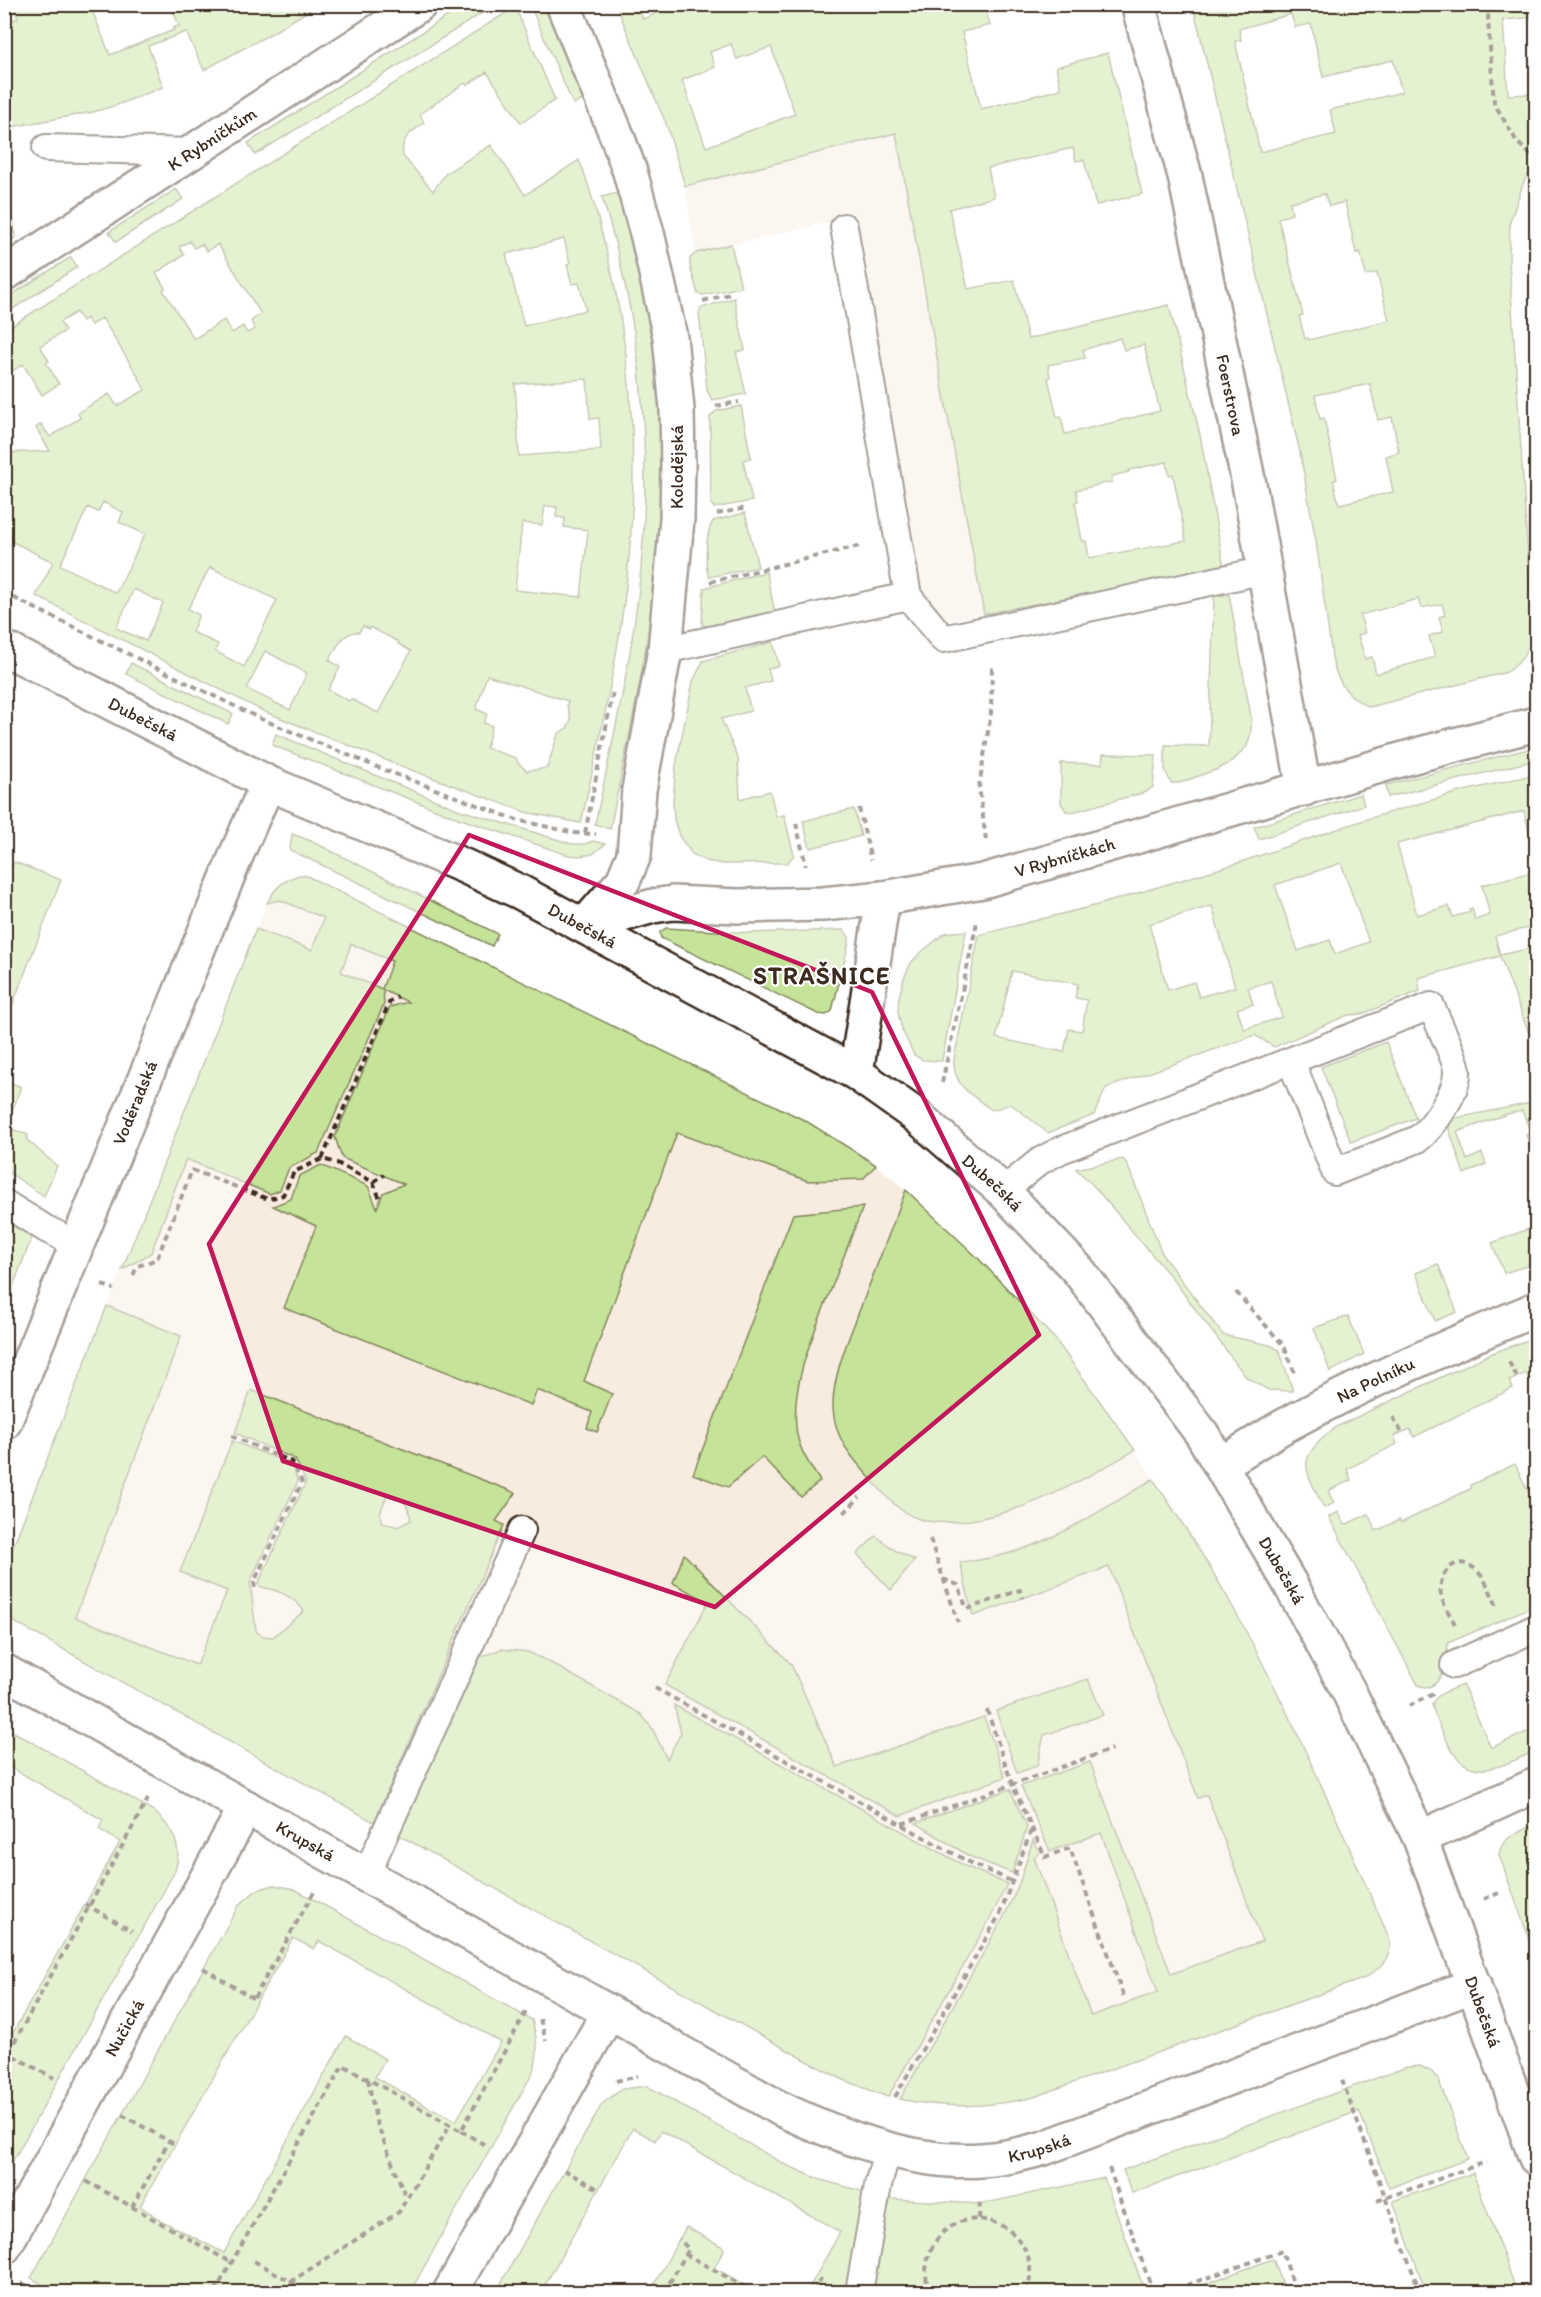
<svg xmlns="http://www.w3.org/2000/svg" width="1541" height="2297" viewBox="0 0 1541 2297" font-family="Itim,sans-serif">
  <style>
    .built { fill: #f8ebe0 }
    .green { fill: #c6e39a; stroke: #80865c; stroke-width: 1.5; fill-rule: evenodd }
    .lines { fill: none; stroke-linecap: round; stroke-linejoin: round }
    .service-casing { stroke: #3b2a1e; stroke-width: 30 }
    .minor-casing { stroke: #3b2a1e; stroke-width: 38 }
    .tertiary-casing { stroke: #3b2a1e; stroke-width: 38 }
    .path { stroke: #3b2a1e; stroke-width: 4; stroke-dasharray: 6 4.5; stroke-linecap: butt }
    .service { stroke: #fff; stroke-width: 26 }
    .minor { stroke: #fff; stroke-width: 33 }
    .tertiary { stroke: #fff; stroke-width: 33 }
    .marked { fill: none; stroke: #c2185b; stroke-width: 4.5; stroke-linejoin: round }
    .labels { text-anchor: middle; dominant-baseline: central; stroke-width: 4.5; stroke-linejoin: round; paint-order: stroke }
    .street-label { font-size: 18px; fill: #3b2a1e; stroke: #fff }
    .district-label { font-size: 24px; font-weight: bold; letter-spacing: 1.5px; fill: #3b2a1e; stroke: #fff }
  </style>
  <rect width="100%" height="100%" fill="#fff"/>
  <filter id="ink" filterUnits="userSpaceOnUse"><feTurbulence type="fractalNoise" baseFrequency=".0167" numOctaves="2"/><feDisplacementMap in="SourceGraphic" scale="12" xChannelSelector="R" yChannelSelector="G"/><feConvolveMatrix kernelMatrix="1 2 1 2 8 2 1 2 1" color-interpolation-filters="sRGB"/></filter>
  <g filter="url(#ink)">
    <g class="built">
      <path d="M896,133L984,614L945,621L922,596L855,216L696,253L685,186Z"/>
      <path d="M299,875L307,876L806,1121L876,1165L906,1190L978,1258L1055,1339L1135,1450L1203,1556L1235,1612L1313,1765L1390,1940L1391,1949L1386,1960L1377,1970L1365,1978L1031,2098L984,2106H961L929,2104L888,2097L844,2080L811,2063L14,1622L5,1609L4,1567L267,903L275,888L286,879Z"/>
    </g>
    <g class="green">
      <path d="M677,4L984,5L990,25L962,32L981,109L1061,89L1056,67L1108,53L1142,194L1096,205L1084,160L1076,161L1073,148L988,168L994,197L949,209L968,289L1014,280L1028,339L1169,305L1200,435L1224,567L984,614L896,133L685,186L667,126L616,5H637L643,19ZM731,44L737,59L771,47L795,114L706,147L682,80L715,67L710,52ZM1120,338L1124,350L1144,345L1160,411L1065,434L1061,417H1057L1048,378L1050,377L1048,365L1085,358L1083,350ZM1167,462L1169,475L1173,474L1186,541L1089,558L1086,541H1082L1075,502L1078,501L1076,490L1112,482V476L1129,472V470Z"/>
      <path d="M13,5H90L110,55L174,30L173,28L179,26L171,5H318L270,34L204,70L186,32L148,46L163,87L117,105L93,112L5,128V23L18,18Z"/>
      <path d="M465,5H495L255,155L248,143Z"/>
      <path d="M543,5H545L586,99L573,104L532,10Z"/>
      <path d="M1193,5H1536V17L1503,20L1508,95L1536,94V163L1524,181L1510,222L1509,261L1532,623C1531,646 1526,659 1507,672L1370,707C1350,699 1339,685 1333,663L1316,541L1300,452ZM1291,14L1295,27L1311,24L1323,77L1393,60L1402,92L1330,110L1336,134L1260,152L1235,41L1241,40L1239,29ZM1325,194L1329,206L1345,202L1356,253L1360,252L1366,275L1377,273L1389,320L1309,340L1308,338L1305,339L1299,316L1303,315L1278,218L1292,214L1290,202ZM1370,384L1378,420L1392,417L1399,452L1386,456L1393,492L1339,504L1333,481L1337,479L1324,418L1320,419L1315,395ZM1418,599L1421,608L1442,604L1445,615L1439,617L1443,632L1429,636L1435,657L1376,674L1372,657L1365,659L1358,635L1365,633L1360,615Z"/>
      <path d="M515,7L555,100L521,123L487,72L467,85L465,83L420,114L424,123C411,132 400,138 403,156L433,191L446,173L491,145L525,195L579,160C590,185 596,212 603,238C630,337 638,444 630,545C623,639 601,732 581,823L525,812L398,765L263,711L36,596L53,562L5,538V453L50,451L36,428L41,424L50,437L80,418L78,413L109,394L117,406L145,390L138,376L102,318L91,325L87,318L82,321L76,312L60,322L65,331L40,346L49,361L46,363L59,384L42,395L23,364L5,376V330ZM564,239L570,263L567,265L572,284L579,283L586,310L524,326L506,254ZM190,241L194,248L202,244L207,251L218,244L261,314L251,321L255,329L247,333L243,326L232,333L224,320L194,339L163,290L165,288L156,273L184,255L179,247ZM587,379L590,419L599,418L601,450L519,456L515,384ZM103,502L123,512L119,522L145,534L116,593L60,565L88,507L98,512ZM545,506L557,507L556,517L565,518L564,527L588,530L581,597L515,590L522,523L542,525ZM210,567L277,600L244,667L215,651L218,644L192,632L199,615L188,609ZM134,589L163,603L146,641L116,628ZM363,626L369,629L370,627L399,642L398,644L411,651L378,713L351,699L349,701L328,690L340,667L329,660C337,648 342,631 359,632ZM265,651L307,673L290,710L247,689ZM487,675L568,701L567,705L571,719L568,727L558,734L547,768L527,771L518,763L516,758L486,748L492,726L484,723L487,714L476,709Z"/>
      <path d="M4,175L16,237L5,245H4Z"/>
      <path d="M176,189L183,199L116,242L109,232Z"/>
      <path d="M621,192C630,231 643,271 649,311C663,402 666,500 654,592C644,671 626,750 610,829L595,824C613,740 633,655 641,569C649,481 645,372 625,285C619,255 611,226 602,197Z"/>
      <path d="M731,244L741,287L703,295L698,294L690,266V258L696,253Z"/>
      <path d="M71,257L77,267L5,314V299Z"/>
      <path d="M734,298L745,350L736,352L746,394L712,400L707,390L699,313L701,308Z"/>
      <path d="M741,406L751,458L743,460L752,501L714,508L711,504L710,417L716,411Z"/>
      <path d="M745,513L758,567L709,577C704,565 706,532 713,521Z"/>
      <path d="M766,572L775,612L712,627L702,625L704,588Z"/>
      <path d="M1229,594L1251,717V733L1247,746L1232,762L1218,769L1179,783H1171L1165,770V745L1209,746L1214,597Z"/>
      <path d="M773,642L779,666L768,669L771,681L745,688L751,711L721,719L738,758L740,799L770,791L776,817L784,815L794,855L787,863L724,864L706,861L692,854L679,836L674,819L673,802L676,765L693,682L703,661Z"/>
      <path d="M131,663L233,714L228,724L126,674Z"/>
      <path d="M276,734L457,809L572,844H585L593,841L605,844L593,854L580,856L568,855L458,818L272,745Z"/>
      <path d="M1536,747V760L1388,797L1386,785Z"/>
      <path d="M1103,754L1156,755L1153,787L1146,792L1072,812L1066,811L1061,803V763L1102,764Z"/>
      <path d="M1536,774V860L1524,811L1397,844L1417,915L1449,906L1453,917L1470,912L1469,909L1472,908L1475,920L1490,915L1482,885L1536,871V926L1495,936L1500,955L1536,947V968L1534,969L1536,980V1052L1500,956L1418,978L1420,991L1362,1014L1348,1015L1274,1047L1255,1035L1106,1088L1094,1115L1048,1133L1011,1104L992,1110C973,1096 952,1086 954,1059L979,935L1101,904L1235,864L1367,819L1456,793ZM1341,863L1369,942L1335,954L1330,940L1298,951L1275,885ZM1212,906L1235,987L1199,997L1194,982L1168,990L1149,924ZM1012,971L1078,984L1075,998L1087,1000L1082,1031L1069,1029L1064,1052L996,1038ZM1271,981L1282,1017L1244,1029L1237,1009L1253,1004L1248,988Z"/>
      <path d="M1361,794L1364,805L1259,839L1254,827Z"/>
      <path d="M854,809L861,836L810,848L803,821Z"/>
      <path d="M292,834L311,841L498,934L492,946L290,850Z"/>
      <path d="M14,862L61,880L5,1024V885Z"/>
      <path d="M299,875L307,876L806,1121L876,1165L863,1179L808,1181L677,1133L584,1381L612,1394L597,1432L587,1428L592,1412L537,1390L531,1405L284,1308L316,1226L273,1206L291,1199L299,1176L321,1165L368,1186L377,1208L383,1193L404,1184L342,1158L335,1137L390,1007L408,1002L383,990L384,1004L318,1153L289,1168L280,1190L270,1194L186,1159L151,1253L122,1270L256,929L312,950L324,918L280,900L267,903C275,888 282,881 299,875ZM351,944L392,961L382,989L341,972Z"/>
      <path d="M666,928L751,933L844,930L849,937V942L832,1011L826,1015L818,1014L661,938L660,932Z"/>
      <path d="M966,931L942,1061L923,1060L914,1055L902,1030L898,1012L899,997L904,978L911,963L919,954L945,933Z"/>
      <path d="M1386,1042L1416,1118L1351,1142L1321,1067Z"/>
      <path d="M5,1080L21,1087L6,1127L28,1135L27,1140L57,1166L44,1196L5,1170Z"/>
      <path d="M1536,1102V1162L1526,1135L1531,1133L1522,1111L1507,1114L1457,1132L1467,1160L1482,1153L1486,1164L1464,1174L1446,1120Z"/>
      <path d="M1123,1159L1127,1164L1163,1256L1223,1335L1270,1345L1279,1350L1293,1391L1268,1390L1246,1377L1172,1278L1092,1184L1076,1169Z"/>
      <path d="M906,1190L978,1258L1055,1339L1135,1450C1081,1481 1027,1513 964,1521C949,1522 934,1524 919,1519C898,1512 885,1495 871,1479C852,1458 835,1439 833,1409C832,1374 850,1336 862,1304C877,1266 891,1228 906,1190Z"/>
      <path d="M863,1207C851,1237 840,1267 828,1297C812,1338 792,1382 796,1426C797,1447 809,1464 820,1481L801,1497L762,1457L728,1487L693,1474L793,1214Z"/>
      <path d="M5,1221L32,1237L5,1307V1277L13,1262L5,1257Z"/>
      <path d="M1536,1226V1263L1504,1273L1492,1243Z"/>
      <path d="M1438,1264L1457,1312L1435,1321L1416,1273Z"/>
      <path d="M107,1306L181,1336L75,1617L197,1665L227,1591L180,1572L232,1441L291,1464L298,1481L250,1582L256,1631L263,1636L273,1637L304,1611C294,1596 278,1590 261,1587L258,1584L306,1482L295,1459L235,1433L251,1390L516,1493L496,1521L504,1525L374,1822L14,1622L5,1609V1567ZM387,1495C404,1500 408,1502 411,1520L398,1527L383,1523L380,1513Z"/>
      <path d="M1348,1316L1364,1354L1330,1372L1314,1328Z"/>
      <path d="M1536,1337V1377L1530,1381L1526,1373L1509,1381L1513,1388L1414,1437L1410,1429L1394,1436L1397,1444L1347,1469L1351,1480L1328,1491L1334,1503L1324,1508C1303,1466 1295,1460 1336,1427L1490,1354Z"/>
      <path d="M1515,1464L1536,1508V1605L1448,1643C1446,1658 1443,1696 1418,1685L1329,1517L1338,1512L1345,1525L1368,1514L1376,1531L1399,1520L1401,1523L1472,1488L1471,1485Z"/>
      <path d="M1153,1479C1182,1522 1210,1565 1235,1611C1293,1717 1341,1829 1390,1940C1392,1958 1379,1969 1365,1978L1031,2098C985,2107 946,2109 900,2099L1005,1915L1019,1884L1033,1840L1039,1854L1034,1857L1091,2016L1158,1992L1101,1833L1050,1851L1021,1786L1090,1762L1171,1974L1262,1941L1207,1795L1198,1798L1109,1567L973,1616L960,1562C1032,1558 1094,1515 1153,1479Z"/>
      <path d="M876,1536L896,1551L915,1560L891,1590L857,1554Z"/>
      <path d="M684,1554L791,1664L837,1767L984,1717L1005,1777L900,1816L665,1685L708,1602L673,1583Z"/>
      <path d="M501,1649L528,1652L549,1662L641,1714L652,1728L667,1759L681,1733L674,1705L965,1866L1007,1884L991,1917L888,2097L844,2080L811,2063L395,1833L478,1658Z"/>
      <path d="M1088,1679L1103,1715L1044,1735L1037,1766L1017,1773L996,1711Z"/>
      <path d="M1463,1685L1491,1748L1536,1728V1751C1500,1766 1467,1788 1446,1739C1441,1728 1434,1716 1432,1704C1437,1693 1452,1689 1463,1685Z"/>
      <path d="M5,1727L154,1811C173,1829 183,1845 175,1871L5,2175V2047L120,1842L99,1829L103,1820L5,1764Z"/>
      <path d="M1010,1789L1027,1827L1012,1873L969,1856L916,1823Z"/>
      <path d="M1536,1824V1958L1499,1855C1501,1836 1522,1831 1536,1824Z"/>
      <path d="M274,1885L294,1889L311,1898L532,2020C537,2039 540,2055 532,2074L410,2292H56L31,2278L239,1905L257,1890ZM293,1938L314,1949L319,1941L501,2042L456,2121L434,2109L433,2110L375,2077L385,2059L346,2036L224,2253L162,2221L140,2206Z"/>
      <path d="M1420,2066L1432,2072L1439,2081L1468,2159L1389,2188L1359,2111L1132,2193L1123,2170L1407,2067Z"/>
      <path d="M647,2086L784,2164L821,2180L891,2199L981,2204L1104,2178L1145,2292H807L840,2232L661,2131L655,2141L633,2128L541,2292H496L602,2104L622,2089Z"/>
      <path d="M1473,2173L1517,2292H1426L1393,2201Z"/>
      <path d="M686,2227L723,2247L724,2250L714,2268L759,2292H650Z"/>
      <path d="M1273,2259L1286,2292H1183Z"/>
    </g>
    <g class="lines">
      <g class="service-casing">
        <g id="service">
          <path d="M46,148L192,152"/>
          <path d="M844,227L908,596"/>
          <path d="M665,650L908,596L943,639L1266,570"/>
          <path d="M1003,1191L1040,1161L1061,1150L1431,1006C1436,1018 1457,1061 1457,1071C1458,1092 1433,1127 1418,1139L1335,1172L1291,1061"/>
          <path d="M4,1203L46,1229L77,1244"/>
          <path d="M1454,1665L1536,1628"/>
          <path d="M366,1875L522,1530"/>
          <path d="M859,2292L878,2185L888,2148"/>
        </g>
      </g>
      <g class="minor-casing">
        <g id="minor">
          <path d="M563,4L617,136L630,172L648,237L670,337L677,409L678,466L677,519L665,650L639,790L634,855L623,881L584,926"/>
          <path id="s1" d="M1138,4L1185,176L1250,489L1304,789"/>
          <path id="s2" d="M4,648L268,783L464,866L520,892L856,1073L918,1117L1003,1191L1078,1270L1202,1434L1289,1582L1349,1692L1420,1838L1536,2158"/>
          <path id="s3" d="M584,926L653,906L673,903L738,906L823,904L883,898L983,881L1421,754L1536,724"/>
          <path d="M856,1073L883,898"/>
          <path id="s4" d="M4,1423L238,851L268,783"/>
          <path id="s5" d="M1221,1464C1242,1452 1263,1438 1284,1426C1365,1382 1451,1345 1536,1309"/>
          <path id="s6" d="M4,1671L779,2108C838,2136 915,2165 981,2160C1003,2159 1023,2154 1044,2148L1474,1985"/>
          <path d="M1420,1838L1536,1785"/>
          <path id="s7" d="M4,2247L246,1807"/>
          <path d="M450,2292L609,2012"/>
        </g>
      </g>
      <g class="tertiary-casing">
        <g id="tertiary">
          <path id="s8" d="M4,274L420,4"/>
        </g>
      </g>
      <g class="path">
        <path d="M1489,4L1488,20L1494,103L1517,142L1536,160"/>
        <path d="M703,301L730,294"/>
        <path d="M716,406L739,402"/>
        <path d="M717,514L746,508"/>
        <path d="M710,582L863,545"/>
        <path d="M4,593L261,719L382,769L517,820L575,833L596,834"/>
        <path d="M859,808L871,860"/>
        <path d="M796,823L806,866"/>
        <path d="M585,833L613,692"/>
        <path d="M986,840L979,787L991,713L992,666"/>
        <path d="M942,1083L977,922"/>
        <path d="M322,1159L390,1001L398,997"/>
        <path d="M373,1182L381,1201"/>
        <path d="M133,1275L138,1266L157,1259L192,1170L268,1199L283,1195L294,1172L322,1159L337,1163L373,1182L384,1175"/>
        <path d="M102,1285L114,1289"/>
        <path d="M1236,1292L1284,1346L1296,1376"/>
        <path d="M1509,1362L1517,1377"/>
        <path d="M1393,1417L1402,1433"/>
        <path d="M231,1436L292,1462L302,1482L254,1582L255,1589"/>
        <path d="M844,1513L860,1497"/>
        <path d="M930,1539L958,1622"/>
        <path d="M943,1579L958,1585L967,1609L1020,1590L1023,1598"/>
        <path d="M1455,1624C1450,1615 1443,1604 1441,1595C1437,1573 1457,1552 1476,1570C1486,1579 1491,1594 1497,1606"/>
        <path d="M655,1688L967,1861L1013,1882"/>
        <path d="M1409,1706L1433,1694"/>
        <path d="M987,1710L1012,1784L1045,1857L1070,1848L1125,2000"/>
        <path d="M902,1824L1112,1749"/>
        <path d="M1484,1899L1499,1893"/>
        <path d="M85,1904L132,1931"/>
        <path d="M203,1968L256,2000"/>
        <path d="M254,1998L314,1892"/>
        <path d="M540,2019L546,2041"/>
        <path d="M4,2051L54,2078"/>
        <path d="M4,2061L148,1799"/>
        <path d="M368,2079L376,2121L406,2198"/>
        <path d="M1342,2080L1420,2292"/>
        <path d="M616,2081L638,2076"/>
        <path d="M895,2097L1000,1914L1032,1828"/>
        <path d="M122,2115L176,2145"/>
        <path d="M461,2131L487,2146"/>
        <path d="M1109,2168L1153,2292"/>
        <path d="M564,2170L598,2189"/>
        <path d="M86,2181L232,2263"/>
        <path d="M1377,2201L1486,2162"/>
        <path d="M132,2207L169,2141"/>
        <path d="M979,2219L980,2200"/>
        <path d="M685,2254L754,2292"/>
        <path d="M254,2261L310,2292"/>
        <path d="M290,2282L399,2212L450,2125"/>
        <path d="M22,2283L40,2292"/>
        <path d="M215,2292L343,2065L461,2131L527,2010"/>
        <path d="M664,2292L689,2249L679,2239"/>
        <path d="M813,2292L823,2275"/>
        <path d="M930,2292C924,2277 925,2263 932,2248C959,2191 1048,2226 1027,2292"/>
        <path d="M1167,2292L1282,2251L1296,2292"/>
      </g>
      <use href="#service" class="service"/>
      <use href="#minor" class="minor"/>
      <use href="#tertiary" class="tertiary"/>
    </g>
  </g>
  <path d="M0 0H1541V2297H0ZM469,835L872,992L1039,1335L715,1607L283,1461L209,1244Z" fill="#fff" fill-opacity=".55" fill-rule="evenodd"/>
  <path class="marked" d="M469,835L872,992L1039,1335L715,1607L283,1461L209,1244Z"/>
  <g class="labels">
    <g class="street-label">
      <text stroke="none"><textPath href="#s8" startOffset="248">K Rybníčkům</textPath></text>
      <text stroke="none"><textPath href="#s1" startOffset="402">Foerstrova</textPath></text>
      <text transform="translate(677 467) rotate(-90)">Kolodějská</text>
      <text stroke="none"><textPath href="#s2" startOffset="156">Dubečská</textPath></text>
      <text stroke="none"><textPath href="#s3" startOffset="489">V Rybníčkách</textPath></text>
      <text stroke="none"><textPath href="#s2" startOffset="642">Dubečská</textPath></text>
      <text stroke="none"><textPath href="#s4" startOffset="346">Voděradská</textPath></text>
      <text stroke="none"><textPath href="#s2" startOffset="1128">Dubečská</textPath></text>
      <text stroke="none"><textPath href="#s5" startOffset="176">Na Polníku</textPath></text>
      <text stroke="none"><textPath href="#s2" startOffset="1614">Dubečská</textPath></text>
      <text stroke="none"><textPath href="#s6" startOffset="346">Krupská</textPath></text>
      <text stroke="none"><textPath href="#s2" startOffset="2100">Dubečská</textPath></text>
      <text stroke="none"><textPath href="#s7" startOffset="250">Nučická</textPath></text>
      <text stroke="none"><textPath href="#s6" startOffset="1160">Krupská</textPath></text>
    </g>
    <g class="district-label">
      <text x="822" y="975">STRAŠNICE</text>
    </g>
  </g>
  <rect width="1541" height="2297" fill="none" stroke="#fff" stroke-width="24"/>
  <rect x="12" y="12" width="1517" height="2273" fill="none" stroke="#3b2a1e" stroke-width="2" filter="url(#ink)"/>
</svg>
